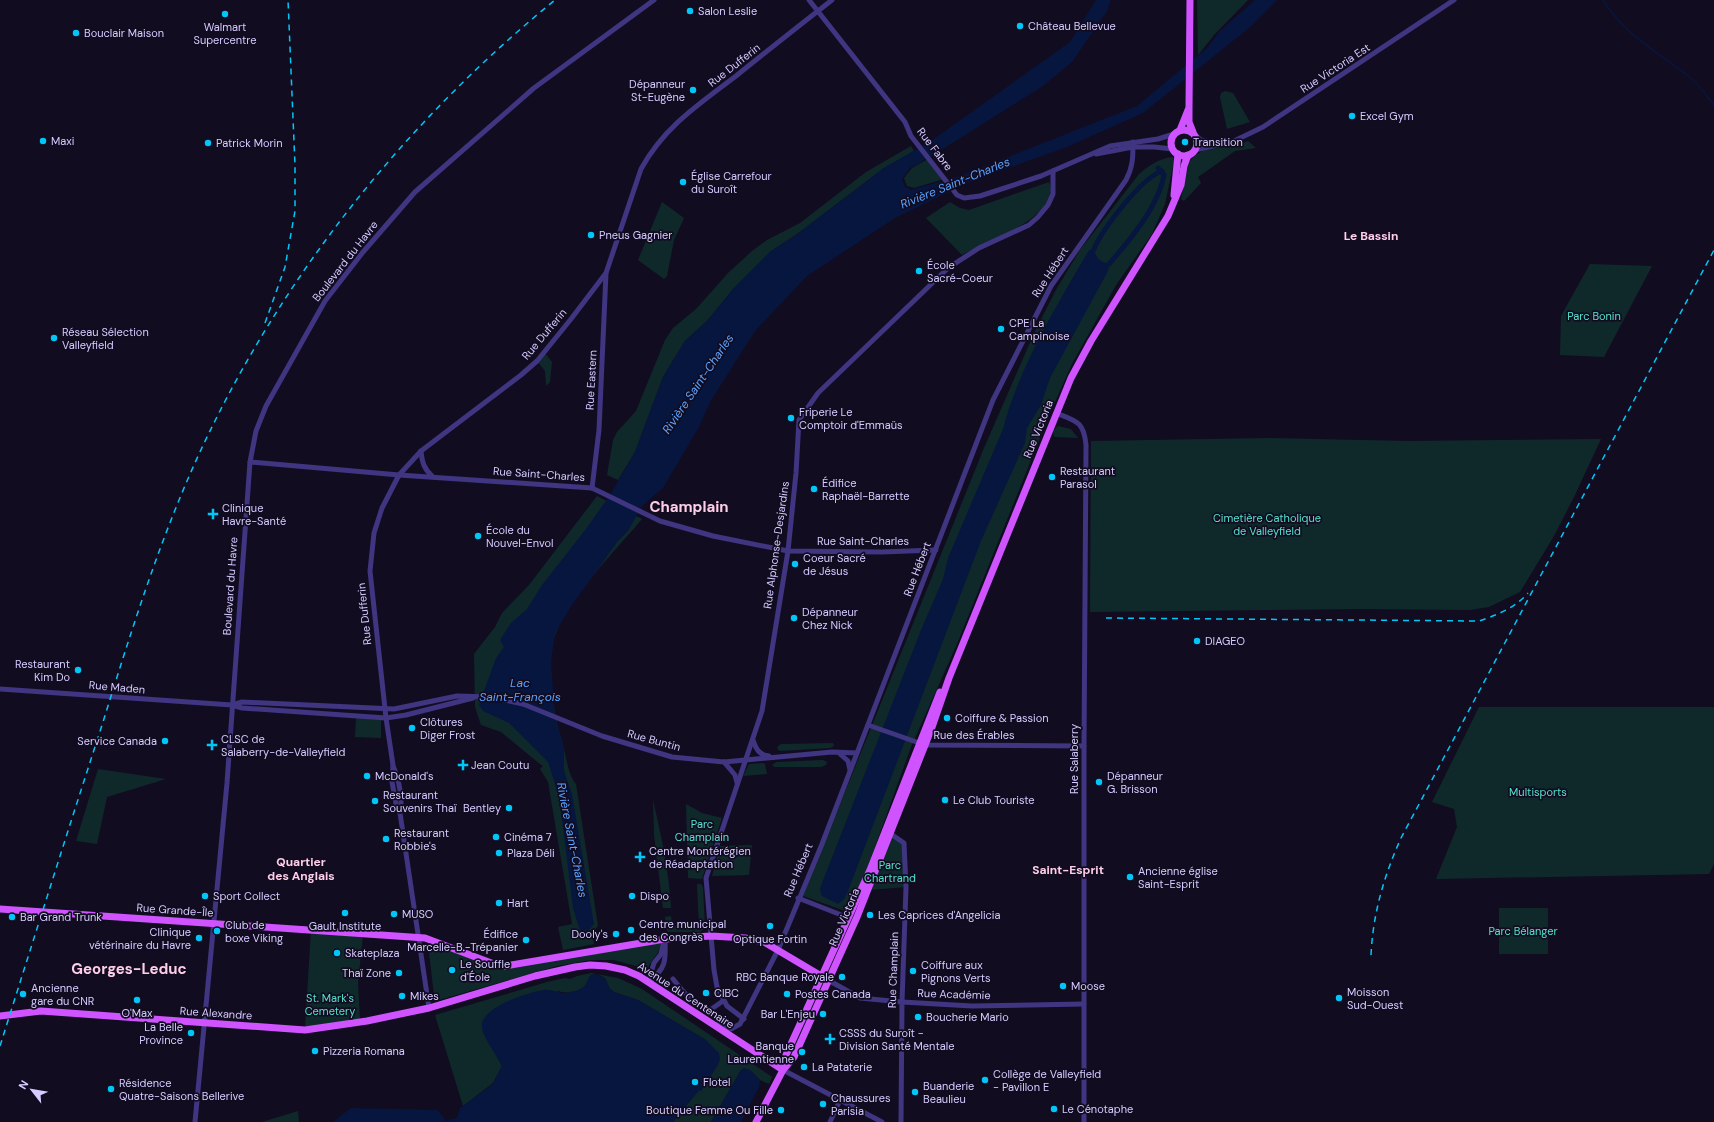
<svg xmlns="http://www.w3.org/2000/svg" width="1714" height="1122" viewBox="0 0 1714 1122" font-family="'DM Sans',sans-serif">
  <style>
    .green { fill: #0f292b }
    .water { fill: #07163e }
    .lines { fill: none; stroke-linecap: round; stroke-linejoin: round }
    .stream { stroke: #07163e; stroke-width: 1.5 }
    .canal { stroke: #07163e; stroke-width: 5 }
    .minor { stroke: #3f3581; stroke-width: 5 }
    .major { stroke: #cf53ff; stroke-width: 7 }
    .rail { stroke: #00c7f7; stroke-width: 1.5; stroke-dasharray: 6 5; stroke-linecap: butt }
    .poi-dot { fill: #00c7f7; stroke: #120c21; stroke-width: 1.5 }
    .labels { text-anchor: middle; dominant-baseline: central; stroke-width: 3.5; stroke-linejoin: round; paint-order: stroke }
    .poi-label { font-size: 11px; fill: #d6ccff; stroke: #120c21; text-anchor: start }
    .street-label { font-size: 11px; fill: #d6ccff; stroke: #120c21 }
    .park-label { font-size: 11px; fill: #54e3cd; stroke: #120c21 }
    .water-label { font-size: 12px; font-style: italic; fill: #5aa3ff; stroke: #120c21 }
    .neighbourhood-label { font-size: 12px; font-weight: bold; fill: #ffcee8; stroke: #120c21 }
    .district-label { font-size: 15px; font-weight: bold; fill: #ffcee8; stroke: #120c21 }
  </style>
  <rect width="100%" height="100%" fill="#120c21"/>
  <g class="green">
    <path d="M1197,0H1248L1214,35L1198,55Z"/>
    <path d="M1225,91L1233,93L1250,122L1227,129L1220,97L1221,93Z"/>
    <path d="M1248,141L1256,148L1235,151L1198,177L1201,183L1184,201L1181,199L1189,162L1196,155L1206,149L1240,144Z"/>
    <path d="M911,146L914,151L884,168L800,232L770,252L734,288L707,321L685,341L663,377L635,452L618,480L607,475L613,440L617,432L636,411L665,340L673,328L696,309L728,273L752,251L767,240L800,223L866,172Z"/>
    <path d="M1173,157L1174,161L1165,204L1152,234L1116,285L1072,364L1050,413L957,644L911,747L867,869L848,912L803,896L984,448L1035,331L1057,288L1080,250L1139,174C1149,166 1159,158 1173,157Z"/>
    <path d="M928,159L944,179L914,188L907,186L904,178L912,168Z"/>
    <path d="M1049,182C1064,215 983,244 962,255L926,218L950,202L960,208L969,210Z"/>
    <path d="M662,202L684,218L674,240L667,276L664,279L638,260Z"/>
    <path d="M1590,264L1652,266L1604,357L1560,355L1561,316Z"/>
    <path d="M544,352L552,362L550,382L546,386L545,371L537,361Z"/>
    <path d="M1058,426L1071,429L1078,438L1054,437L1053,431Z"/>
    <path d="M1269,438L1407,441L1601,439L1575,495L1554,536L1520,592L1489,607L1470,610L1362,609L1090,612L1091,441Z"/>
    <path d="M597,496L642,519C616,550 571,595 556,633C545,658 553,712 561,738C566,752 567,774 576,784L598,926L592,933L594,944L563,950L558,927L572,924L548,782L540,769L543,766L540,764L501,732L481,725L475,707L474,654L495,627L502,613L529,585Z"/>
    <path d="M1479,707H1714V864L1709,874L1436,879L1457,827L1454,809L1432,802Z"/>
    <path d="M356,718L381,720V738L355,737Z"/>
    <path d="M833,743L834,746L830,748L781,751L778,750L777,747L781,744Z"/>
    <path d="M823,760L827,762L826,765L821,767H775L772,765L777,762Z"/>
    <path d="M763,763L765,764L767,774L743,776L749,764Z"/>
    <path d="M98,769L166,779L107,797L97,844L76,841Z"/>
    <path d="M653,800C661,835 669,871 671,908H663L654,835Z"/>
    <path d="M686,804L702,813L722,818L702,879L688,878Z"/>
    <path d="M890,833L904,843L906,887L869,890Z"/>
    <path d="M752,845L749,875L712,876L720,846Z"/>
    <path d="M697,884H701L703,887L705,927L700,932H668L666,928L665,917L671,916L672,926L699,925Z"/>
    <rect x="1499" y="908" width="49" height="46"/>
    <path d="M311,930L363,934L358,983L360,1020L305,1028Z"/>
    <path d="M430,942L490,965L661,943C660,955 649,960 647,972L636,966L614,960H590L557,966L439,1000L434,995L428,944Z"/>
    <path d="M591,973L618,978L642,989L772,1077L769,1084L760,1080L750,1070H741L711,1122H673L699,1090L701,1091L706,1040L638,1000L614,992L610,989L605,978L597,974L591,975C588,979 588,984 584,987C578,992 565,994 559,991L482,1029L502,1066L493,1083L463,1106L435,1015L547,982L565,978L570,979L577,976Z"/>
    <path d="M298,1111L299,1122H262Z"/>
  </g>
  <g class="water">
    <path d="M1096,0H1111L1107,11L1072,62L1043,86L930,157L910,168L902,179L905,187L911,190L960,176L1137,106L1208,47L1220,31L1255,0H1277L1249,28L1143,113L1067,147L967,183L895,218L807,276L755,331L710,402L699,427L663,488L642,506L628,531L618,541L572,605L555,633L551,662L555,718L564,747V771L572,794L594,924L589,930L580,931L573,908L559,796L548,762L509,723L483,711L479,705L496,658L504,647L500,640L511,623L527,609L542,585L586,529L610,495L635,452L663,377L685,341L707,321L734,288L770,252L800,232L884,168L931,141L1070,42Z"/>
    <path d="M1094,249C1096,258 1100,262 1109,264L1108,271L1050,378L1041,405L1027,428L1025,443L981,541L848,891L844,899L838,904L822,896L820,890L822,883L921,630L943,579L948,558L1003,429C1019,367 1057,305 1089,250Z"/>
    <path d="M594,974L605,978L610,989L614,992L638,1000L652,1008L706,1040L719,1053L720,1059L718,1065L701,1091L699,1090L673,1122H333L351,1108L438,1110L446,1121L457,1118L460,1108L493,1084L502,1066C497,1055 483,1038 482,1027C479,1008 528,992 544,990C551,989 558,993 565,993C569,993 576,991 580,989C587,986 586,981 591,975Z"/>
    <path d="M744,1068L750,1070L760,1080L759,1087L741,1122H711L741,1070Z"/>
  </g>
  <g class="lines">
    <path class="stream" d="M1603,0C1626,36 1655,50 1687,75C1698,83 1706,95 1714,105"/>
    <g class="canal">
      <path d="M1094,249C1102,230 1141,178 1162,171"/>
      <path d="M1109,264C1130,240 1158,207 1164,175L1158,168"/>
    </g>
    <g class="minor">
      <path d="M809,0L905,122L911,136L957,195L964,198L980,196L1041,176L1110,146L1158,139L1174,134"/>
      <path d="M1196,136L1201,140L1218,144"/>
      <path d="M1195,150L1234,141L1263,127L1454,0"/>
      <path d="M1096,154L1133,147H1154L1173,149"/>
      <path d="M1056,413C1077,421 1084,422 1086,445L1084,746V1122"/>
      <path d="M421,451C422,462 424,469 432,476"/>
      <path d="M250,462L399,475L592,488L660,521L713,536L788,551L881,552L936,550"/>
      <path d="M592,488L599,430L606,273"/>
      <path d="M0,689L232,705L242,708L386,718L406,715L473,698"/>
      <path d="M232,705L242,702L394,709L457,696L491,697L523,704L602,736L672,757L724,762L832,752L857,753"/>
      <path d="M868,725L925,745L1084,746"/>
      <path d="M753,740C756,749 759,755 769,756"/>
      <path d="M839,753L848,761L850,770"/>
      <path d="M724,762L735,775L737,783"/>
      <path d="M393,766C399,779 403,799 400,813L429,1008"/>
      <path d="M400,813L397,809L392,782L393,765L386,718L370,571L374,533L382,508L399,475L421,451L521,375L537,361L571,319L606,273L641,169C664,127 699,104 736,76C768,50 800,25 832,0"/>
      <path d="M888,832L904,843L906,887L902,1002L901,1122"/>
      <path d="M798,898L849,918"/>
      <path d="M673,979C683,992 694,1005 710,1010L723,1001"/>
      <path d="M828,980L860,998L902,1002L972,1006L1084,1004"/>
      <path d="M648,982C666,969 666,961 665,939"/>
      <path d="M648,982L654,963L661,954L663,945"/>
      <path d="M744,1019L727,1006L717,987L714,970L706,878L762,711L788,551L796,473L799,420L818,393L948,268L979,248L1029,225L1038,217L1048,205L1053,194V171"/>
      <path d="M717,1024L731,1029L740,1024L778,950L822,844L993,400L1051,286L1126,180C1133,167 1133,157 1133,142"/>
      <path d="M783,1070L882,1122"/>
      <path d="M195,1122L227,783L250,462L256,431L266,406L325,301L363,252L415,192L534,88L654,0"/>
      <path d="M830,1122L840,1100"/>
    </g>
    <g class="major">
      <path d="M1190,0L1189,108V122L1193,132"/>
      <circle cx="1184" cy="143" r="13"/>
      <path d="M1180,130L1188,110"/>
      <path d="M1174,195L1178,154"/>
      <path d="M0,909L425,938L494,964L505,966L665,939L711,936L745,938L764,942L828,980"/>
      <path d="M0,1016L41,1011L305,1030L367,1021L429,1008L535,976L575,967L590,965L606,966L625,970L639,976L783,1070"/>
      <path d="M784,1068L786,1055L870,870L940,692"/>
      <path d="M756,1122L783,1070L794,1057L857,917L931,730L949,678L1071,378L1091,341L1168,216L1181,185L1184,166L1188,155"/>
    </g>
    <g class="rail">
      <path d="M265,323L285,267L295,211V165L288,0"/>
      <path d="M1106,618L1479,621C1497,615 1515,608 1528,593"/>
      <path d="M1371,955C1373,913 1384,876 1401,838L1714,250"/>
      <path d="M0,1046C34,938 68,830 103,722C131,632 159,541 199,454C281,277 404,123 555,0"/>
    </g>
  </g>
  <g class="poi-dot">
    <circle cx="690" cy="11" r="4"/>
    <circle cx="225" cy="14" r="4"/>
    <circle cx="1020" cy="26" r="4"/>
    <circle cx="76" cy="33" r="4"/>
    <circle cx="693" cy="90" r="4"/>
    <circle cx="1352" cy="116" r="4"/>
    <circle cx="43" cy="141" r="4"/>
    <circle cx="1185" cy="142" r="4"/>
    <circle cx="208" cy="143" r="4"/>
    <circle cx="683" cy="182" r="4"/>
    <circle cx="591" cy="235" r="4"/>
    <circle cx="919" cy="271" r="4"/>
    <circle cx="1001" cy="329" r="4"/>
    <circle cx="54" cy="338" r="4"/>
    <circle cx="791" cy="418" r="4"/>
    <circle cx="1052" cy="477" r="4"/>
    <circle cx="814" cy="489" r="4"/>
    <path d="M211 508h4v4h4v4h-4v4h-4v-4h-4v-4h4z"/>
    <circle cx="478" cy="536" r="4"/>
    <circle cx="795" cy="564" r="4"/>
    <circle cx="794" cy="618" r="4"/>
    <circle cx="1197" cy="641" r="4"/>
    <circle cx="78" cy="670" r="4"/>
    <circle cx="947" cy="718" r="4"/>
    <circle cx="412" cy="728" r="4"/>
    <circle cx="165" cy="741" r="4"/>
    <path d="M210 739h4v4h4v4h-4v4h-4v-4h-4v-4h4z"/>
    <path d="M461 759h4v4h4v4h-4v4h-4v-4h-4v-4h4z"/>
    <circle cx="367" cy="776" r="4"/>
    <circle cx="1099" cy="782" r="4"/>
    <circle cx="945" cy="800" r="4"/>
    <circle cx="375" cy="801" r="4"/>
    <circle cx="509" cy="808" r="4"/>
    <circle cx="496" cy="837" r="4"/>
    <circle cx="386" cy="839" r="4"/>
    <circle cx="499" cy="853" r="4"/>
    <path d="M638 851h4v4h4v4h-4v4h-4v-4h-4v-4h4z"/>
    <circle cx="1130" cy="877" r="4"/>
    <circle cx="205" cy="896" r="4"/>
    <circle cx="632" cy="896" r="4"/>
    <circle cx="499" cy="903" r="4"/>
    <circle cx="345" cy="913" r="4"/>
    <circle cx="394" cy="914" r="4"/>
    <circle cx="870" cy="915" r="4"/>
    <circle cx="12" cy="917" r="4"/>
    <circle cx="770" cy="926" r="4"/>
    <circle cx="631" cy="930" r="4"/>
    <circle cx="217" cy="931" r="4"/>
    <circle cx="616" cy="934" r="4"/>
    <circle cx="199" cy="938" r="4"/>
    <circle cx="526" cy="940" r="4"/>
    <circle cx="337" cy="953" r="4"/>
    <circle cx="452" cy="970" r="4"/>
    <circle cx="913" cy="971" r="4"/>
    <circle cx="399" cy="973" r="4"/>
    <circle cx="842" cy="977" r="4"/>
    <circle cx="1063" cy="986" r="4"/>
    <circle cx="706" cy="993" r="4"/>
    <circle cx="23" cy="994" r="4"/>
    <circle cx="787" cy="994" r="4"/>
    <circle cx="402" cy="996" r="4"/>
    <circle cx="1339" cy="998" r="4"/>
    <circle cx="137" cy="1000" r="4"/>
    <circle cx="823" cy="1014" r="4"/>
    <circle cx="918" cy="1017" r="4"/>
    <circle cx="191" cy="1033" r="4"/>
    <path d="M828 1033h4v4h4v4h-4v4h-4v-4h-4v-4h4z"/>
    <circle cx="315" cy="1051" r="4"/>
    <circle cx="802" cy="1052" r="4"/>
    <circle cx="804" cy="1067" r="4"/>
    <circle cx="985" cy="1080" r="4"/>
    <circle cx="695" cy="1082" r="4"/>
    <circle cx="111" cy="1089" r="4"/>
    <circle cx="915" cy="1092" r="4"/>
    <circle cx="823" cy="1104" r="4"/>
    <circle cx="1054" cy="1109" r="4"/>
    <circle cx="781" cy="1110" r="4"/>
  </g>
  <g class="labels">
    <g class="poi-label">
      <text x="698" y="11">Salon Leslie</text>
      <text x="1028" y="26">Château Bellevue</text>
      <text x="225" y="27" text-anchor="middle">Walmart<tspan x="225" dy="13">Supercentre</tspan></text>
      <text x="84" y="33">Bouclair Maison</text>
      <text x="685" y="84" text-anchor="end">Dépanneur<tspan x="685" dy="13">St-Eugène</tspan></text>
      <text x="1360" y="116">Excel Gym</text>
      <text x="51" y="141">Maxi</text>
      <text x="1193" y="142">Transition</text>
      <text x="216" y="143">Patrick Morin</text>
      <text x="691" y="176">Église Carrefour<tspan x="691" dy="13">du Suroît</tspan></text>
      <text x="599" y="235">Pneus Gagnier</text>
      <text x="927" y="265">École<tspan x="927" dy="13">Sacré-Coeur</tspan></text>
      <text x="1009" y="323">CPE La<tspan x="1009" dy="13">Campinoise</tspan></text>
      <text x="62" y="332">Réseau Sélection<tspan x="62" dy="13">Valleyfield</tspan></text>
      <text x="799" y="412">Friperie Le<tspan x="799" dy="13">Comptoir d'Emmaüs</tspan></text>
      <text x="1060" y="471">Restaurant<tspan x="1060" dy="13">Parasol</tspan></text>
      <text x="822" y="483">Édifice<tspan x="822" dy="13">Raphaël-Barrette</tspan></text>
      <text x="222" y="508">Clinique<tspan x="222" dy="13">Havre-Santé</tspan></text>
      <text x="486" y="530">École du<tspan x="486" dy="13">Nouvel-Envol</tspan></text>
      <text x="803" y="558">Coeur Sacré<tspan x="803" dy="13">de Jésus</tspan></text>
      <text x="802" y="612">Dépanneur<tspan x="802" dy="13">Chez Nick</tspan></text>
      <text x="1205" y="641">DIAGEO</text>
      <text x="70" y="664" text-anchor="end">Restaurant<tspan x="70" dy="13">Kim Do</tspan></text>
      <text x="955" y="718">Coiffure &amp; Passion</text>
      <text x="420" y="722">Clôtures<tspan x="420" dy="13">Diger Frost</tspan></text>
      <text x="221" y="739">CLSC de<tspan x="221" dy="13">Salaberry-de-Valleyfield</tspan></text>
      <text x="157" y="741" text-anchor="end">Service Canada</text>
      <text x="471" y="765">Jean Coutu</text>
      <text x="375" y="776">McDonald's</text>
      <text x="1107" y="776">Dépanneur<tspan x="1107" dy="13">G. Brisson</tspan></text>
      <text x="383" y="795">Restaurant<tspan x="383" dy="13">Souvenirs Thaï</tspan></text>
      <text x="953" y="800">Le Club Touriste</text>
      <text x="501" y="808" text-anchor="end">Bentley</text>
      <text x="394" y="833">Restaurant<tspan x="394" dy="13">Robbie's</tspan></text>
      <text x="504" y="837">Cinéma 7</text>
      <text x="649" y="851">Centre Montérégien<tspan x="649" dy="13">de Réadaptation</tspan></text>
      <text x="507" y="853">Plaza Déli</text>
      <text x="1138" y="871">Ancienne église<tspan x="1138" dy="13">Saint-Esprit</tspan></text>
      <text x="213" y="896">Sport Collect</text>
      <text x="640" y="896">Dispo</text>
      <text x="507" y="903">Hart</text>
      <text x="402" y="914">MUSO</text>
      <text x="878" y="915">Les Caprices d'Angelicia</text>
      <text x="20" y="917">Bar Grand Trunk</text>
      <text x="639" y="924">Centre municipal<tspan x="639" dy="13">des Congrès</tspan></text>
      <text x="225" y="925">Club de<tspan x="225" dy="13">boxe Viking</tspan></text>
      <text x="345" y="926" text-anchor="middle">Gault Institute</text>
      <text x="191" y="932" text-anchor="end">Clinique<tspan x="191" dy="13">vétérinaire du Havre</tspan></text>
      <text x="518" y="934" text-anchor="end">Édifice<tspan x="518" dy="13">Marcelle-B.-Trépanier</tspan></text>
      <text x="608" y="934" text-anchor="end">Dooly's</text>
      <text x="770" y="939" text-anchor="middle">Optique Fortin</text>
      <text x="345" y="953">Skateplaza</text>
      <text x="460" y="964">Le Souffle<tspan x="460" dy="13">d'Éole</tspan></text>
      <text x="921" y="965">Coiffure aux<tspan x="921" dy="13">Pignons Verts</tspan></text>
      <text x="391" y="973" text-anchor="end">Thaï Zone</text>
      <text x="834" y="977" text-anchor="end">RBC Banque Royale</text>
      <text x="1071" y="986">Moose</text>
      <text x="31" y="988">Ancienne<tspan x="31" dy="13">gare du CNR</tspan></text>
      <text x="1347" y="992">Moisson<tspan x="1347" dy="13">Sud-Ouest</tspan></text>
      <text x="714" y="993">CIBC</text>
      <text x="795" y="994">Postes Canada</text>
      <text x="410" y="996">Mikes</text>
      <text x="137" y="1013" text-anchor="middle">O'Max</text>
      <text x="815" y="1014" text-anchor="end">Bar L'Enjeu</text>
      <text x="926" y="1017">Boucherie Mario</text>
      <text x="183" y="1027" text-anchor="end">La Belle<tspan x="183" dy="13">Province</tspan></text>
      <text x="839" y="1033">CSSS du Suroît -<tspan x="839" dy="13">Division Santé Mentale</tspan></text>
      <text x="794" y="1046" text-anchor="end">Banque<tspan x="794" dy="13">Laurentienne</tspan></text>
      <text x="323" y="1051">Pizzeria Romana</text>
      <text x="812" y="1067">La Pataterie</text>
      <text x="993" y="1074">Collège de Valleyfield<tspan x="993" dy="13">- Pavillon E</tspan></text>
      <text x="703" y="1082">Flotel</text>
      <text x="119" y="1083">Résidence<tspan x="119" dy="13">Quatre-Saisons Bellerive</tspan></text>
      <text x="923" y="1086">Buanderie<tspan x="923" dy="13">Beaulieu</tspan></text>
      <text x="831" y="1098">Chaussures<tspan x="831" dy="13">Parisia</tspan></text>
      <text x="1062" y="1109">Le Cénotaphe</text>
      <text x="773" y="1110" text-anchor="end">Boutique Femme Ou Fille</text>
    </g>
    <g class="street-label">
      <text transform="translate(734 65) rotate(-38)">Rue Dufferin</text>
      <text transform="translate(1335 68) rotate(-33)">Rue Victoria Est</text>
      <text transform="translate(935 149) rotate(53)">Rue Fabre</text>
      <text transform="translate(345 261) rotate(-52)">Boulevard du Havre</text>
      <text transform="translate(1050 272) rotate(-57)">Rue Hébert</text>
      <text transform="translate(544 334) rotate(-50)">Rue Dufferin</text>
      <text transform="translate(591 380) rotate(-87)">Rue Eastern</text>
      <text transform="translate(1038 429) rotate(-68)">Rue Victoria</text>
      <text transform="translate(539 474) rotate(4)">Rue Saint-Charles</text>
      <text x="863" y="541">Rue Saint-Charles</text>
      <text transform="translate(776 545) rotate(-82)">Rue Alphonse-Desjardins</text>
      <text transform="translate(917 569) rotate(-69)">Rue Hébert</text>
      <text transform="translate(230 586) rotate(-86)">Boulevard du Havre</text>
      <text transform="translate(364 614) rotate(-96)">Rue Dufferin</text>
      <text transform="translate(117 687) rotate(5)">Rue Maden</text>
      <text x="974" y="735">Rue des Érables</text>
      <text transform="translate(654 740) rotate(15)">Rue Buntin</text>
      <text transform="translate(1074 759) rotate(-90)">Rue Salaberry</text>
      <text transform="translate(798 870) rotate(-67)">Rue Hébert</text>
      <text transform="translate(175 910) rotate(4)">Rue Grande-Île</text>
      <text transform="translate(844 917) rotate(-67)">Rue Victoria</text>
      <text transform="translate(893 970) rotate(-88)">Rue Champlain</text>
      <text transform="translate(954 994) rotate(2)">Rue Académie</text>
      <text transform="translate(686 995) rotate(33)">Avenue du Centenaire</text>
      <text transform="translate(216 1013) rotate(4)">Rue Alexandre</text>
    </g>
    <g class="park-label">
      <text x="1594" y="316">Parc Bonin</text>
      <text x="1267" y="518">Cimetière Catholique<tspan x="1267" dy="13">de Valleyfield</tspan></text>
      <text x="1538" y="792">Multisports</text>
      <text x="702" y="824">Parc<tspan x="702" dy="13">Champlain</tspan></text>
      <text x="890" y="865">Parc<tspan x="890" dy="13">Chartrand</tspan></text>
      <text x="1523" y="931">Parc Bélanger</text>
      <text x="330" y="998">St. Mark's<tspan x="330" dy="13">Cemetery</tspan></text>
    </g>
    <g class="water-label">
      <text transform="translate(955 183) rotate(-22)">Rivière Saint-Charles</text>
      <text transform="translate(698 384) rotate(-56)">Rivière Saint-Charles</text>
      <text x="520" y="683">Lac<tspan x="520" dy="14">Saint-François</tspan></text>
      <text transform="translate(572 840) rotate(79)">Rivière Saint-Charles</text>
    </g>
    <g class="neighbourhood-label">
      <text x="1371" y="236">Le Bassin</text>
      <text x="301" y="862">Quartier<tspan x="301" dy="14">des Anglais</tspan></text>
      <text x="1068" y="870">Saint-Esprit</text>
    </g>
    <g class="district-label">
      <text x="689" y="507">Champlain</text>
      <text x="129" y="969">Georges-Leduc</text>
    </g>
  </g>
  <g transform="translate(32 1090) rotate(301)" stroke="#120c21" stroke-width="3" paint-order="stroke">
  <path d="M0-3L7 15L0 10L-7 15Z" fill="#d6ccff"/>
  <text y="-6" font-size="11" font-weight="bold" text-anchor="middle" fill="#d6ccff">N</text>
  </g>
</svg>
